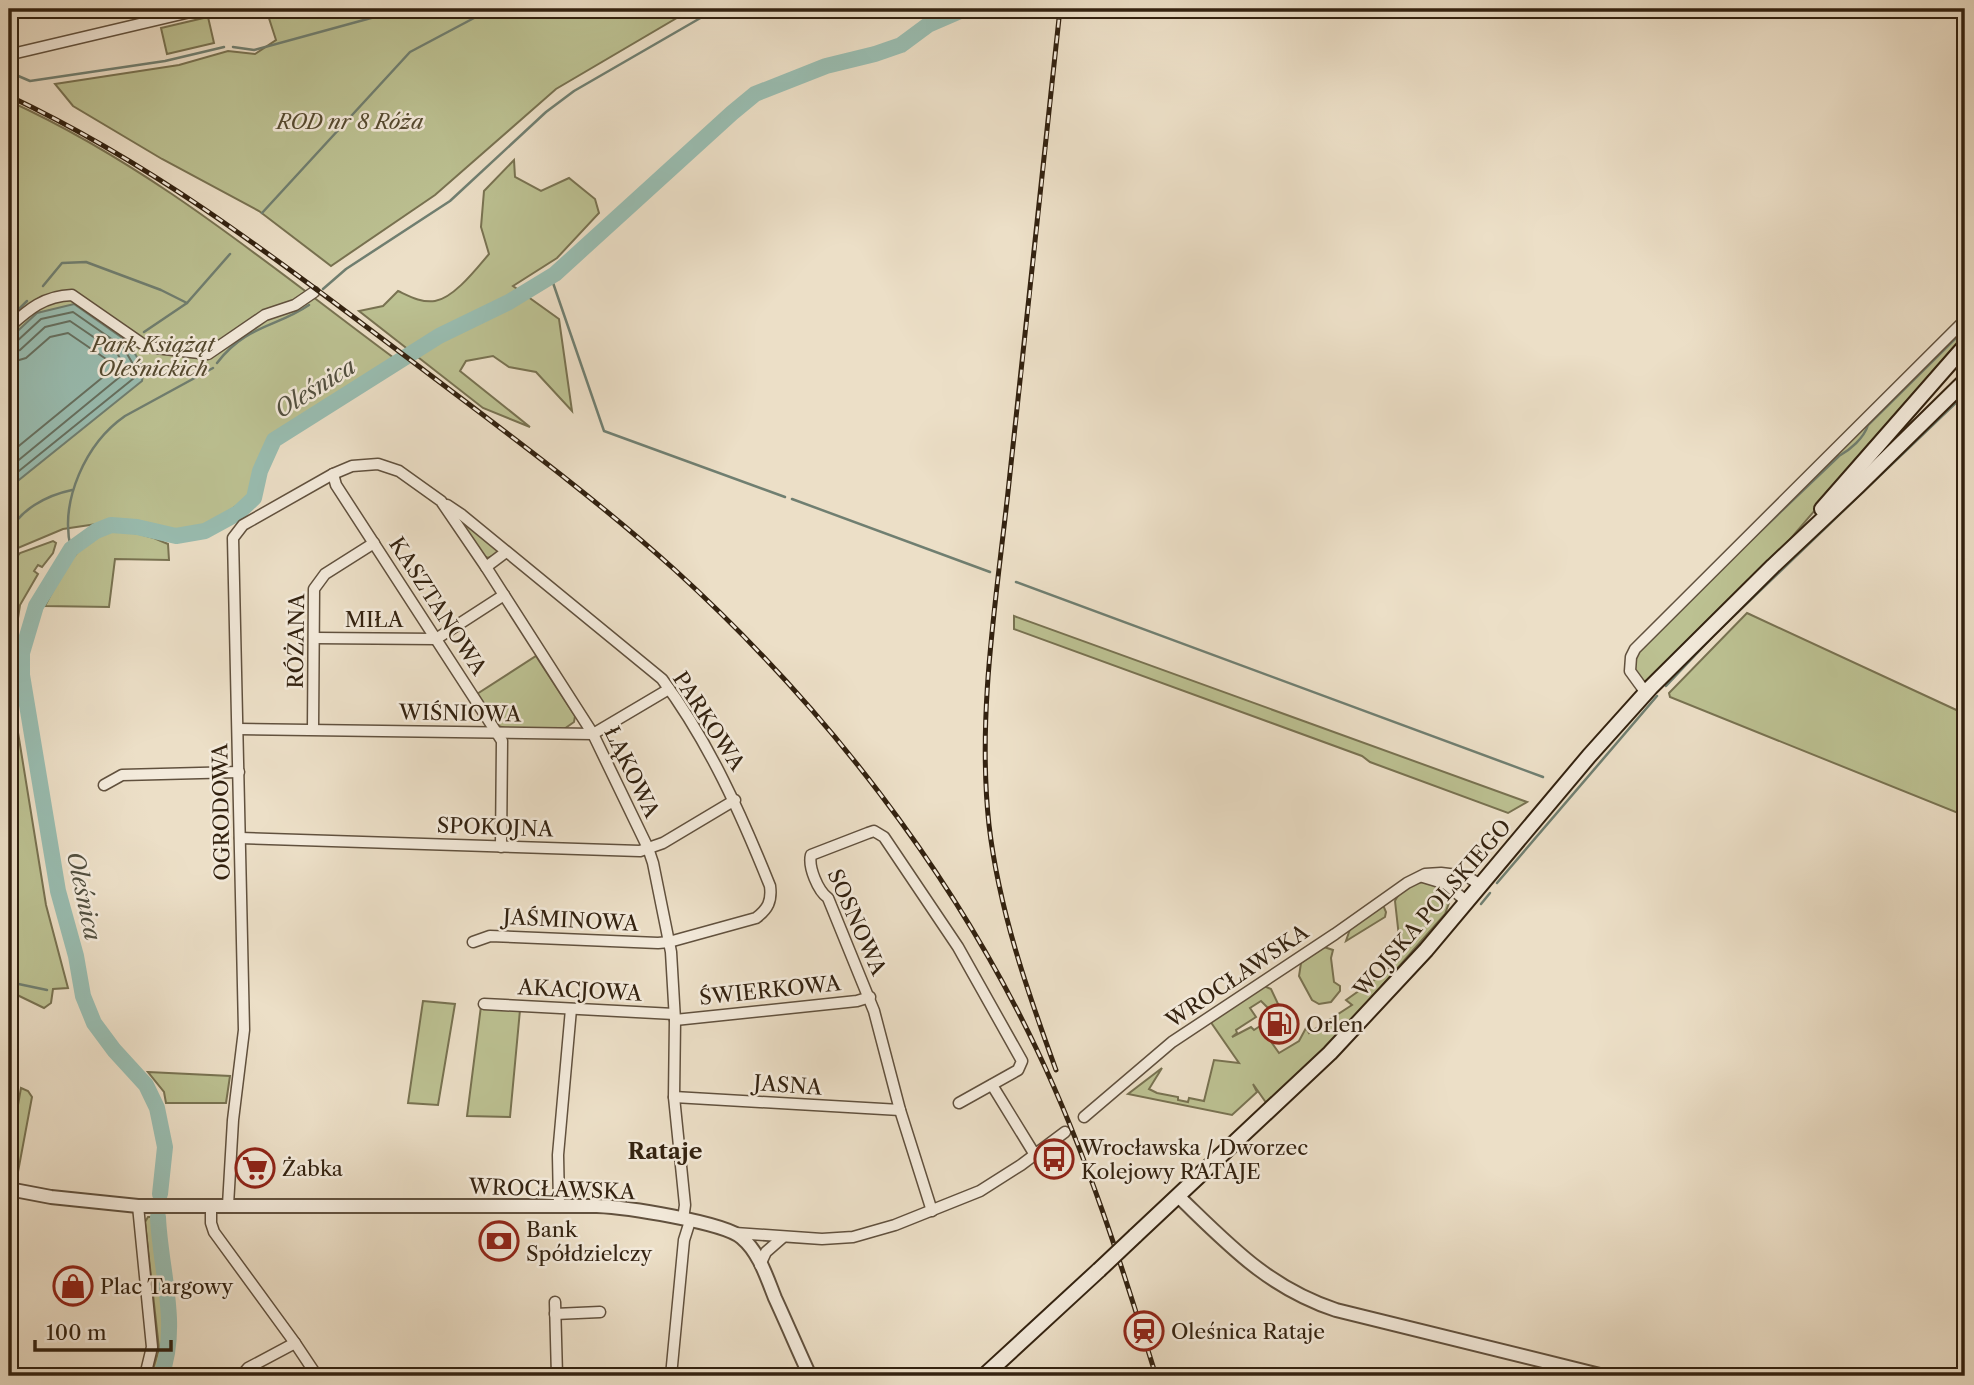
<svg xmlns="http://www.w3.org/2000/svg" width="1974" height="1385" viewBox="0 0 1974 1385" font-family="'Libre Caslon Text',serif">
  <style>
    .green { fill: #bcc192; stroke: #787251; stroke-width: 2 }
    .water { fill: #99bdb1; stroke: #707f71; stroke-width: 2 }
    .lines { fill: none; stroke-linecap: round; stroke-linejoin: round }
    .shore { stroke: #667060; stroke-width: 2 }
    .stream { stroke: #707f71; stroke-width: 2.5 }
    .river { stroke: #99bdb1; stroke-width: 16 }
    .minor-casing { stroke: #61513e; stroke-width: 13 }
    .tertiary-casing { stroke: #61513e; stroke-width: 16 }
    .secondary-casing { stroke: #332210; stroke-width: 18 }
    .minor { stroke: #f3eadb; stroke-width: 10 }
    .tertiary { stroke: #f3eadb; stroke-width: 12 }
    .secondary { stroke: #f3eadb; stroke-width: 14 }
    .rail-casing { stroke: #332210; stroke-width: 5 }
    .rail { stroke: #f3eadb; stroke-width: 2.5; stroke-dasharray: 8; stroke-linecap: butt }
    .secondary-bridge-casing { stroke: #332210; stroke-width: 18; stroke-linecap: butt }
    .secondary-bridge { stroke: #f3eadb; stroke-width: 14 }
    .labels { text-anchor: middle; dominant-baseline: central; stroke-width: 5; stroke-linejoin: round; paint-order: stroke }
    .park-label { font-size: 21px; font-style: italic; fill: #554a30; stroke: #f3eadb }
    .street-label { font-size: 21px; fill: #332210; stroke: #f3eadb }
    .poi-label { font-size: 21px; fill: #332210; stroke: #f3eadb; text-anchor: start }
    .water-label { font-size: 23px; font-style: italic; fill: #525040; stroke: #f3eadb }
    .neighbourhood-label { font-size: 23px; font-weight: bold; fill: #332210; stroke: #f3eadb }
  </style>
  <rect width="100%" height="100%" fill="#ecdfc7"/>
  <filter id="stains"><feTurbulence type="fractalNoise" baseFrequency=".00286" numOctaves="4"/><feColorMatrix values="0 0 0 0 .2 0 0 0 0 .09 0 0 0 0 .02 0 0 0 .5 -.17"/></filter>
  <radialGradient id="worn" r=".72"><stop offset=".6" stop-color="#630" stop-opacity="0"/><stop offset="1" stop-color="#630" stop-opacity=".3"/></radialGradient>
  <g class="green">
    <path d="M266,9H692L556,89L435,195L331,266L259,211L162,159L73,106L55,84L179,65L228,51L255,54L276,40Z"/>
    <path d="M208,17L214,43L167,54L161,28Z"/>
    <path d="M9,101C150,165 270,266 394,358L269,439L247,498L217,520L191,531H171L110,522L63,529L13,550L9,557Z"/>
    <path d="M514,160L515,177L541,191L569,178L595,199L599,213L557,258L513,286L559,319L572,411L536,372L509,367L493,356L466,361L460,371L530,427L483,408L359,311L383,306L398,291C409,296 421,303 435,301C454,298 477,268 489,254L481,227L484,191Z"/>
    <path d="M1965,324V339L1929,377L1774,558L1651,679L1643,682L1633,667L1638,653Z"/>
    <path d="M459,519L498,550L495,555L488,558L484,556Z"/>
    <path d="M111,531C131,531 150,535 168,544L169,560L115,559L109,607L45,606C61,576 75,541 111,531Z"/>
    <path d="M53,541L56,543L53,553L42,567L38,565L34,571L38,574L20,605L9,677L46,905L68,988L53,989L51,1003L44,1008L9,991V566L20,553Z"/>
    <path d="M1747,613L1965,714V810L1963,815L1670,697L1669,693Z"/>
    <path d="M1014,616L1527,802L1508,813L1370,762L1362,756L1014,629Z"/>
    <path d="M536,656L575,716L574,722L564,729L504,728L499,726L477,694Z"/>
    <path d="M1423,882H1431L1445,890L1449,903L1445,914L1334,1040L1267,1104L1253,1084L1257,1092L1232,1115L1128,1094L1162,1068L1149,1089L1157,1093L1178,1097V1100L1188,1102L1189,1098L1204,1101L1214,1060L1239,1063L1210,1021L1264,986L1271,989L1279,1006L1270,1010L1261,1001L1250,1008L1256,1017L1236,1030L1237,1033L1232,1037L1251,1027L1254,1030L1260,1026L1279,1053L1299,1041L1306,1028L1309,1033L1352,1005L1346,1000L1384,973L1401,955L1395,901C1399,891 1413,883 1423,882Z"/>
    <path d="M1383,905L1386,912L1385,917L1346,941L1350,929Z"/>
    <path d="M1324,947L1333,950L1331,958L1334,982L1340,986V991L1331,1002L1319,1004L1312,1000L1299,976L1301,963Z"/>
    <path d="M423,1001L455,1004L438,1105L408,1103Z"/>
    <path d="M481,1006L520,1010L510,1117L467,1116Z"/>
    <path d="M148,1072L230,1076L226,1103H166L164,1092Z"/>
    <path d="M21,1088L28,1091L32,1097L18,1172L9,1171V1155Z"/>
    <path d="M148,1217H155C157,1269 177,1325 157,1376H151L159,1349L145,1222Z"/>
  </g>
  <path class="water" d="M74,304L128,342L144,369L142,381L14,484L9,491V339L37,313Z"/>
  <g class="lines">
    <g class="shore">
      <path d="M9,344L16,342L41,319L73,312L123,347L137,371L134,378L9,479"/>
      <path d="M9,353L20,350L45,327L70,321L117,353L127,371L9,468"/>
      <path d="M9,363L26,358L50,337L68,333L109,361L114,368L9,454"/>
    </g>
    <g class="stream">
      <path d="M233,47L254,50L404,9"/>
      <path d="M9,72L30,81L165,61L224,47"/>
      <path d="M262,213L410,52L491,9"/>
      <path d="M551,277L604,431L785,497"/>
      <path d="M43,286L62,263L86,262L161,290L187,303"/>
      <path d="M323,289L346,269L450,201L546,112L574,91L716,9"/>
      <path d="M9,319L27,301"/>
      <path d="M144,332L187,303L230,254"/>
      <path d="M217,363C246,325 275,328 309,305"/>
      <path d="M792,499L990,572"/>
      <path d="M9,535C17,510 48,495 72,490"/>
      <path d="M1747,544L1839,456C1850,450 1864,438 1868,425L1965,329"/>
      <path d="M71,549C59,501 86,443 125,416L213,368"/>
      <path d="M1016,582L1543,777"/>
      <path d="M1666,686L1717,632L1965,394"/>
      <path d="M1497,883L1657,696"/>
      <path d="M1481,904L1490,893"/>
      <path d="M9,982L47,990"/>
      <path d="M9,1204V1202"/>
    </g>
    <g class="river">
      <path d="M160,1194L165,1147L157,1108L146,1085L114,1050L94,1023L83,996L76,956L58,891L22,675V653L36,606L71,549L96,531L111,525L137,527L176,536L205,531L238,513L254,498L260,471L274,440L439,336L509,302L555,274L732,113L755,94L826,66L875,54L901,45L928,25L965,9"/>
      <path d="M158,1217C160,1269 180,1325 161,1376"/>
    </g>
    <g class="minor-casing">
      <g id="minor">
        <path d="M213,9L214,12"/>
        <path d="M12,54L203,9"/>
        <path d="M9,327C29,309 44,296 72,295L147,347L208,354L265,315L295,305L314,292"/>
        <path d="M333,474L336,485L502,741L501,847"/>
        <path d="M447,505L462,515L662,679C709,742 741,814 770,886C772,901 768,909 756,918L669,942L658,943L490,936L473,942"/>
        <path d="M486,567L506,552"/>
        <path d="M315,638L436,639L504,595"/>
        <path d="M1646,693L1630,671L1631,657L1635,649L1965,320"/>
        <path d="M238,729L593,734L669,689"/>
        <path d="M313,729L314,589L325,574L374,543"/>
        <path d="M104,785L122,775L239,772"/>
        <path d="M240,838L640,851L663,843L735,800"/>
        <path d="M1423,877L1446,884L1467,902"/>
        <path d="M484,1004L674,1014"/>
        <path d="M675,1020L857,1001L870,997"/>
        <path d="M992,1085L1035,1155"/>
        <path d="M674,1097L900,1110"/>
        <path d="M1084,1117L1172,1042L1335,934L1407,883L1425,874L1441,873L1466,876L1481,885"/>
        <path d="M211,1205V1223L214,1232L295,1343L317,1376"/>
        <path d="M228,1205L233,1120L244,1030L233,538L243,525L333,474L352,466L378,464L399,471L441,501L486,567L593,734L648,848L653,863L671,952L675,1020L674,1097L685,1205L683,1219"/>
        <path d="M559,1205L558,1155L571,1009"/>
        <path d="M138,1206L152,1347L145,1376"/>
        <path d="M932,1211L900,1110L874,1011L828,898C818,891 808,867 811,855L868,833L874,831L884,837L958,947L1022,1061L1018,1070L959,1103"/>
        <path d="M735,1233L822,1239L853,1237L895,1225L980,1191L1021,1165L1065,1132"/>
        <path d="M760,1265L766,1252L782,1238"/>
        <path d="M555,1302L557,1376"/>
        <path d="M555,1314L600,1312"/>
        <path d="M241,1376L248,1368L295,1343"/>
        <path d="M671,1376L684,1240L690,1221"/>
      </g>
    </g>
    <g class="tertiary-casing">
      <g id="tertiary">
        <path d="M9,1189L51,1197L138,1206H597C624,1207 724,1222 742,1238C759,1252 767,1278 775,1298C787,1324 798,1350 810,1376"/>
        <path d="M1178,1196C1229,1245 1267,1287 1336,1310L1604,1376"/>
      </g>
    </g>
    <g class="secondary-casing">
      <g id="secondary">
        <path d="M1822,509L1965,346"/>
        <path d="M1135,1236L1330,1053L1426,950L1589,756L1651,687L1773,566L1858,486L1965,381"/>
        <path d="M984,1376L1099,1270"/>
      </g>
    </g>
    <use href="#minor" class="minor"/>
    <use href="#tertiary" class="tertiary"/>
    <use href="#secondary" class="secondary"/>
    <g class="rail-casing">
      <g id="rail">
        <path d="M9,96C161,168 283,264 417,365C504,431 593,496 675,570C823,705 951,869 1037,1050C1087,1155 1122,1266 1156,1376"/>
        <path d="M1056,1070C1027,990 999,910 989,825C977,715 996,602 1008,492C1026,331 1043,170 1060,9"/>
      </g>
    </g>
    <use href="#rail" class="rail"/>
    <g class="secondary-bridge-casing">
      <path id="secondary-bridge" d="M1099,1270L1135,1236"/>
    </g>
    <use href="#secondary-bridge" class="secondary-bridge"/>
  </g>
  <defs>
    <g id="fuel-ring" transform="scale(2.0125)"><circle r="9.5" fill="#f3eadb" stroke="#8f2418" stroke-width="1.5"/><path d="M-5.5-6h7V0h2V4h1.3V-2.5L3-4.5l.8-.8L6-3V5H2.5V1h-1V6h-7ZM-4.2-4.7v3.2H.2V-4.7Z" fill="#8f2418"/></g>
    <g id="bus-ring" transform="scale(2.0125)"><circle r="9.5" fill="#f3eadb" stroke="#8f2418" stroke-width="1.5"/><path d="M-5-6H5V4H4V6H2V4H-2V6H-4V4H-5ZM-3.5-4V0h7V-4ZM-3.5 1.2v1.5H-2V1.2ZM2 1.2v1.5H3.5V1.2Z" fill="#8f2418"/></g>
    <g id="supermarket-ring" transform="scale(2.0125)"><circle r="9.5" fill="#f3eadb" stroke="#8f2418" stroke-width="1.5"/><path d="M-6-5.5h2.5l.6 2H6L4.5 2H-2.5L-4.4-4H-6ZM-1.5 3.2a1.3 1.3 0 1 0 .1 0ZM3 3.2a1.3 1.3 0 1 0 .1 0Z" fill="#8f2418"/></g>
    <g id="bank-ring" transform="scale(2.0125)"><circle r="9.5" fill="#f3eadb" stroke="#8f2418" stroke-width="1.5"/><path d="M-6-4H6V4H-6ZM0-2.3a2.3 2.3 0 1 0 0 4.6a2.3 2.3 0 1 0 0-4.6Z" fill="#8f2418"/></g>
    <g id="shop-ring" transform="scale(2.0125)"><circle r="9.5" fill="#f3eadb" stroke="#8f2418" stroke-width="1.5"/><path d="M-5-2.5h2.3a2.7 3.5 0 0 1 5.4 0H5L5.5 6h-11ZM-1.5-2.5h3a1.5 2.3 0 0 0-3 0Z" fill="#8f2418"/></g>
    <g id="station-ring" transform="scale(2.0125)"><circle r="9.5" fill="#f3eadb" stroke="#8f2418" stroke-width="1.5"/><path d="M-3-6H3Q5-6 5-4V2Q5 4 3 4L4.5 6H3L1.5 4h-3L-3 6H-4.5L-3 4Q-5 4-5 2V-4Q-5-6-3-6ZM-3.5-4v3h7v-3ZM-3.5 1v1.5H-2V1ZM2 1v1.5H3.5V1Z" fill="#8f2418"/></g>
  </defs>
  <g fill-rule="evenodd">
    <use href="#fuel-ring" x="1279" y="1024"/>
    <use href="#bus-ring" x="1054" y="1159"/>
    <use href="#supermarket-ring" x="255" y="1168"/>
    <use href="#bank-ring" x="499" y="1241"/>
    <use href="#shop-ring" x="73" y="1286"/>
    <use href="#station-ring" x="1144" y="1331"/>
  </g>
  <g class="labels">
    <g class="park-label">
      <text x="350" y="121">ROD nr 8 Róża</text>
      <text x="153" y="344">Park Książąt<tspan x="153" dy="24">Oleśnickich</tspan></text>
    </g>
    <g class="street-label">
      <text transform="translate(438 606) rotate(57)">KASZTANOWA</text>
      <text x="374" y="619">MIŁA</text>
      <text transform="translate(296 641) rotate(-89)">RÓŻANA</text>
      <text transform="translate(460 713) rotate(1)">WIŚNIOWA</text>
      <text transform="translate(709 721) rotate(57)">PARKOWA</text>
      <text transform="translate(632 772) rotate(64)">ŁĄKOWA</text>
      <text transform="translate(221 812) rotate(-91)">OGRODOWA</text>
      <text transform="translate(495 827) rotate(2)">SPOKOJNA</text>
      <text transform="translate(1432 908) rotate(-49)">WOJSKA POLSKIEGO</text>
      <text transform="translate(571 920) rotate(3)">JAŚMINOWA</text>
      <text transform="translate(857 922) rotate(66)">SOSNOWA</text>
      <text transform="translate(1237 976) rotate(-34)">WROCŁAWSKA</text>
      <text transform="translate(580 990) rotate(3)">AKACJOWA</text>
      <text transform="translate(770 990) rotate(-6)">ŚWIERKOWA</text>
      <text transform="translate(788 1085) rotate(4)">JASNA</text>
      <text transform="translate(552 1189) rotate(2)">WROCŁAWSKA</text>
    </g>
    <g class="poi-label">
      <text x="1306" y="1024">Orlen</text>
      <text x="1081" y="1147">Wrocławska / Dworzec<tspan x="1081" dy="24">Kolejowy RATAJE</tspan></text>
      <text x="282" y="1168">Żabka</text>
      <text x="526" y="1229">Bank<tspan x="526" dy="24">Spółdzielczy</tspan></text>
      <text x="100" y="1286">Plac Targowy</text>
      <text x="1171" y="1331">Oleśnica Rataje</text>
    </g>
    <g class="water-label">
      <text transform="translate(315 388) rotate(-32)">Oleśnica</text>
      <text transform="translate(84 896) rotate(78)">Oleśnica</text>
    </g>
    <g class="neighbourhood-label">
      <text x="665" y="1151">Rataje</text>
    </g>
  </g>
  <rect width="1974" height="1385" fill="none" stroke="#ecdfc7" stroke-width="35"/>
  <rect x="10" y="10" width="1953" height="1364" fill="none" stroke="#332210" stroke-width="3.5"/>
  <rect x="18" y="18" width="1939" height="1350" fill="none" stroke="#332210" stroke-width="2"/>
  <path d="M35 1340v10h136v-10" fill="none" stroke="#332210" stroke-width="3.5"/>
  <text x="46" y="1340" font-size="21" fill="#332210" stroke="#f3eadb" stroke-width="5" paint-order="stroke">100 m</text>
  <rect width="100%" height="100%" filter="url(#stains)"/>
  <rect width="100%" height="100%" fill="url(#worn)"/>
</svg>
